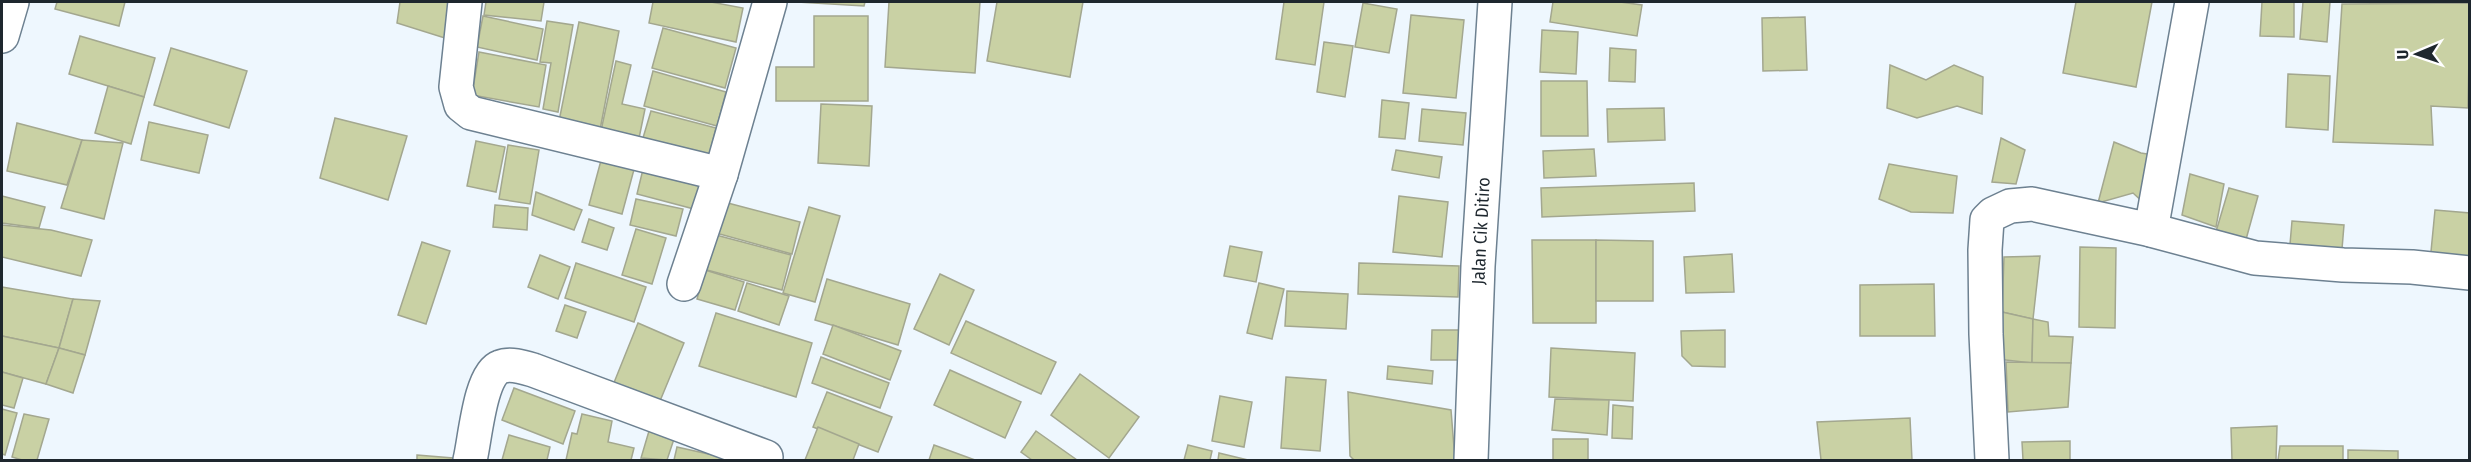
<svg xmlns="http://www.w3.org/2000/svg" width="2471" height="462" viewBox="0 0 2471 462" font-family="'Fira Sans Condensed',sans-serif">
  <style>
    .building { fill: #c9d1a4; stroke: #a3a78f; stroke-width: 1.5 }
    .lines { fill: none; stroke-linecap: round; stroke-linejoin: round }
    .minor-casing { stroke: #6d8191; stroke-width: 36 }
    .minor { stroke: #fff; stroke-width: 33 }
    .labels { text-anchor: middle; dominant-baseline: central; stroke-width: 4.5; stroke-linejoin: round; paint-order: stroke }
    .street-label { font-size: 18px; fill: #1e272e; stroke: #fff }
  </style>
  <rect width="100%" height="100%" fill="#eef7fe"/>
  <g class="building">
    <path d="M57,2H125L119,26L55,9Z"/>
    <path d="M388,2H449L448,39L397,23L400,2Z"/>
    <path d="M486,2H544L541,21L484,15Z"/>
    <path d="M653,2H711L743,8L736,42L649,23Z"/>
    <path d="M797,2H865L864,6Z"/>
    <path d="M889,2H980L975,73L885,67Z"/>
    <path d="M997,2H1083L1070,77L987,61Z"/>
    <path d="M1284,2H1324L1315,65L1276,59Z"/>
    <path d="M1553,2H1620L1642,5L1637,36L1550,22Z"/>
    <path d="M2076,2H2152L2136,87L2063,73Z"/>
    <path d="M2262,2H2294V37L2260,36Z"/>
    <path d="M2303,2H2330L2327,42L2300,39Z"/>
    <path d="M1363,3L1397,9L1389,53L1355,47Z"/>
    <path d="M2470,3L2468,108L2431,106L2433,145L2333,142L2342,4Z"/>
    <path d="M1411,15L1464,20L1456,98L1403,93Z"/>
    <path d="M483,16L543,29L537,60L477,47Z"/>
    <path d="M814,16H868V101H776V67H814Z"/>
    <path d="M1805,17L1807,70L1763,71L1762,18Z"/>
    <path d="M547,21L573,25L558,112L543,109L551,63L540,62Z"/>
    <path d="M579,22L619,31L599,135L558,126Z"/>
    <path d="M663,28L736,48L725,88L652,68Z"/>
    <path d="M1542,30L1578,32L1576,74L1540,72Z"/>
    <path d="M80,36L155,58L144,97L69,74Z"/>
    <path d="M1324,42L1353,46L1345,97L1317,92Z"/>
    <path d="M171,48L247,71L229,128L154,105Z"/>
    <path d="M1610,48L1636,50L1635,82L1609,81Z"/>
    <path d="M479,52L546,65L539,107L472,95Z"/>
    <path d="M616,61L631,65L622,104L645,109L637,148L599,140Z"/>
    <path d="M1890,65L1926,80L1954,65L1983,77L1982,114L1957,106L1917,118L1887,108Z"/>
    <path d="M653,71L726,92L717,126L644,106Z"/>
    <path d="M2288,74L2330,76L2328,130L2286,127Z"/>
    <path d="M1541,81H1587L1588,136H1541Z"/>
    <path d="M108,86L144,97L131,144L95,133Z"/>
    <path d="M1382,100L1409,103L1405,139L1379,137Z"/>
    <path d="M821,104L872,106L869,166L818,163Z"/>
    <path d="M1664,108L1665,140L1608,142L1607,109Z"/>
    <path d="M1422,109L1466,113L1463,145L1419,141Z"/>
    <path d="M651,111L716,128L706,167L640,148Z"/>
    <path d="M335,118L407,136L388,200L320,178Z"/>
    <path d="M149,122L208,135L199,173L141,160Z"/>
    <path d="M17,123L82,140L67,185L7,171Z"/>
    <path d="M2001,138L2025,150L2016,184L1992,182Z"/>
    <path d="M82,140L123,143L104,219L61,208Z"/>
    <path d="M476,141L505,147L496,192L467,186Z"/>
    <path d="M2114,142L2141,153L2154,155L2145,204L2133,193L2098,203Z"/>
    <path d="M508,145L539,150L530,204L499,199Z"/>
    <path d="M1594,149L1596,176L1544,178L1543,151Z"/>
    <path d="M1396,150L1442,157L1439,178L1392,170Z"/>
    <path d="M603,153L636,162L622,214L589,205Z"/>
    <path d="M645,161L702,176L694,209L637,194Z"/>
    <path d="M1889,164L1957,176L1953,213L1911,212L1879,199Z"/>
    <path d="M2190,174L2224,184L2216,227L2182,215Z"/>
    <path d="M1694,183L1695,211L1542,217L1541,188Z"/>
    <path d="M2229,188L2258,196L2242,254L2212,245Z"/>
    <path d="M536,192L582,210L574,230L532,215Z"/>
    <path d="M2,196L45,207L39,228L2,223Z"/>
    <path d="M1399,196L1448,202L1442,257L1393,252Z"/>
    <path d="M636,199L683,209L676,236L630,225Z"/>
    <path d="M724,202L800,222L792,254L716,233Z"/>
    <path d="M495,205L528,208L527,230L493,227Z"/>
    <path d="M809,207L840,216L815,302L783,293Z"/>
    <path d="M2435,210L2470,213V266L2430,262Z"/>
    <path d="M589,219L614,228L607,250L582,242Z"/>
    <path d="M2292,221L2344,225L2341,261L2289,256Z"/>
    <path d="M2,225L51,230L92,240L81,276L2,257Z"/>
    <path d="M636,229L666,238L652,284L622,275Z"/>
    <path d="M716,235L791,255L782,290L707,270Z"/>
    <path d="M1532,240H1596V323H1533Z"/>
    <path d="M1596,240L1653,241V301H1596Z"/>
    <path d="M422,242L450,251L426,324L398,315Z"/>
    <path d="M1230,246L1262,252L1256,282L1224,276Z"/>
    <path d="M2080,247L2116,248L2115,328L2079,327Z"/>
    <path d="M1732,254L1734,292L1686,293L1684,257Z"/>
    <path d="M540,255L570,267L558,299L528,287Z"/>
    <path d="M2040,256L2033,319L2002,312L2004,257Z"/>
    <path d="M576,263L646,287L634,322L565,298Z"/>
    <path d="M1359,263L1459,266L1458,297L1358,294Z"/>
    <path d="M705,270L744,282L735,310L697,299Z"/>
    <path d="M940,274L974,290L949,345L914,329Z"/>
    <path d="M827,279L910,304L898,345L815,320Z"/>
    <path d="M747,283L789,296L779,325L738,311Z"/>
    <path d="M1259,283L1284,289L1272,339L1247,333Z"/>
    <path d="M1934,284L1935,336H1860V285Z"/>
    <path d="M2,287L73,299L59,348L2,336Z"/>
    <path d="M1287,291L1348,294L1346,329L1285,326Z"/>
    <path d="M73,299L100,301L85,355L59,348Z"/>
    <path d="M565,305L586,312L577,338L556,331Z"/>
    <path d="M2002,312L2033,319L2032,363L1997,359Z"/>
    <path d="M716,313L812,343L796,397L699,366Z"/>
    <path d="M2033,319L2048,322L2049,336L2073,337L2071,363H2032Z"/>
    <path d="M966,321L1056,362L1041,394L951,353Z"/>
    <path d="M638,323L684,343L655,413L609,395Z"/>
    <path d="M833,325L901,351L890,380L823,354Z"/>
    <path d="M1432,330H1461V360H1431Z"/>
    <path d="M1725,330V367L1692,366L1682,356L1681,331Z"/>
    <path d="M2,336L59,348L46,384L2,372Z"/>
    <path d="M59,348L85,355L73,393L46,384Z"/>
    <path d="M1551,348L1635,353L1633,401L1549,397Z"/>
    <path d="M821,357L889,383L880,408L812,383Z"/>
    <path d="M2006,362L2071,363L2068,407L2008,412Z"/>
    <path d="M1388,366L1433,371L1432,384L1387,379Z"/>
    <path d="M950,370L1021,402L1005,438L934,405Z"/>
    <path d="M2,372L23,378L14,408L2,405Z"/>
    <path d="M1080,374L1139,417L1109,458L1051,415Z"/>
    <path d="M1286,377L1326,380L1320,451L1281,448Z"/>
    <path d="M514,388L575,411L563,444L502,420Z"/>
    <path d="M827,392L892,417L878,452L813,427Z"/>
    <path d="M1348,392L1451,410L1455,460H1354L1350,456Z"/>
    <path d="M1220,396L1252,402L1244,447L1212,441Z"/>
    <path d="M1555,399L1609,400L1607,435L1552,430Z"/>
    <path d="M1613,405L1633,407L1632,439L1612,438Z"/>
    <path d="M2,409L17,413L5,455L2,454Z"/>
    <path d="M24,414L49,419L37,460H22L12,457Z"/>
    <path d="M582,414L612,421L608,442L634,448L631,460H566L572,433L577,434Z"/>
    <path d="M1910,418L1912,460H1821L1817,422Z"/>
    <path d="M2277,426L2276,460H2232L2231,428Z"/>
    <path d="M818,427L859,444L853,460H805Z"/>
    <path d="M649,431L674,439L667,460L641,458Z"/>
    <path d="M1036,431L1077,460H1032L1021,452Z"/>
    <path d="M509,435L550,447L547,460H502Z"/>
    <rect x="1553" y="439" width="35" height="21"/>
    <path d="M2070,441V460H2023L2022,442Z"/>
    <path d="M934,445L975,460H929Z"/>
    <path d="M1188,445L1212,451L1210,460H1184Z"/>
    <path d="M2280,446H2343V460H2278Z"/>
    <path d="M677,447L735,460H674Z"/>
    <path d="M2348,450L2398,451V460H2348Z"/>
    <path d="M1219,453L1248,460H1218Z"/>
    <path d="M417,455L453,458V460H417Z"/>
  </g>
  <g class="lines">
    <g class="minor-casing">
      <g id="minor">
        <path d="M465,2L456,87L461,105L471,113L721,174"/>
        <path d="M2,36L12,2"/>
        <path d="M2151,230L2255,258L2343,265L2412,267L2470,273"/>
        <path d="M684,284L721,174L770,2"/>
        <path d="M470,460C475,440 480,374 500,367C510,363 523,367 533,370L766,457"/>
        <path d="M1471,460L1478,266L1495,2"/>
        <path d="M1992,460L1986,334L1985,250L1987,220L1993,214L2010,206L2032,204L2151,230L2192,2"/>
      </g>
    </g>
    <use href="#minor" class="minor"/>
  </g>
  <g class="labels">
    <g class="street-label">
      <text transform="translate(1481 231) rotate(-87)">Jalan Cik Ditiro</text>
    </g>
  </g>
  <rect width="2471" height="462" fill="none" stroke="#1e272e" stroke-width="6"/>
  <g transform="translate(2417 54) rotate(268)" stroke="#ffffff" stroke-width="4.5" paint-order="stroke">
  <path d="M0-4.5L10 22L0 15L-10 22Z" fill="#1e272e"/>
  <text y="-9" font-size="16" font-weight="bold" text-anchor="middle" fill="#1e272e">U</text>
  </g>
</svg>
